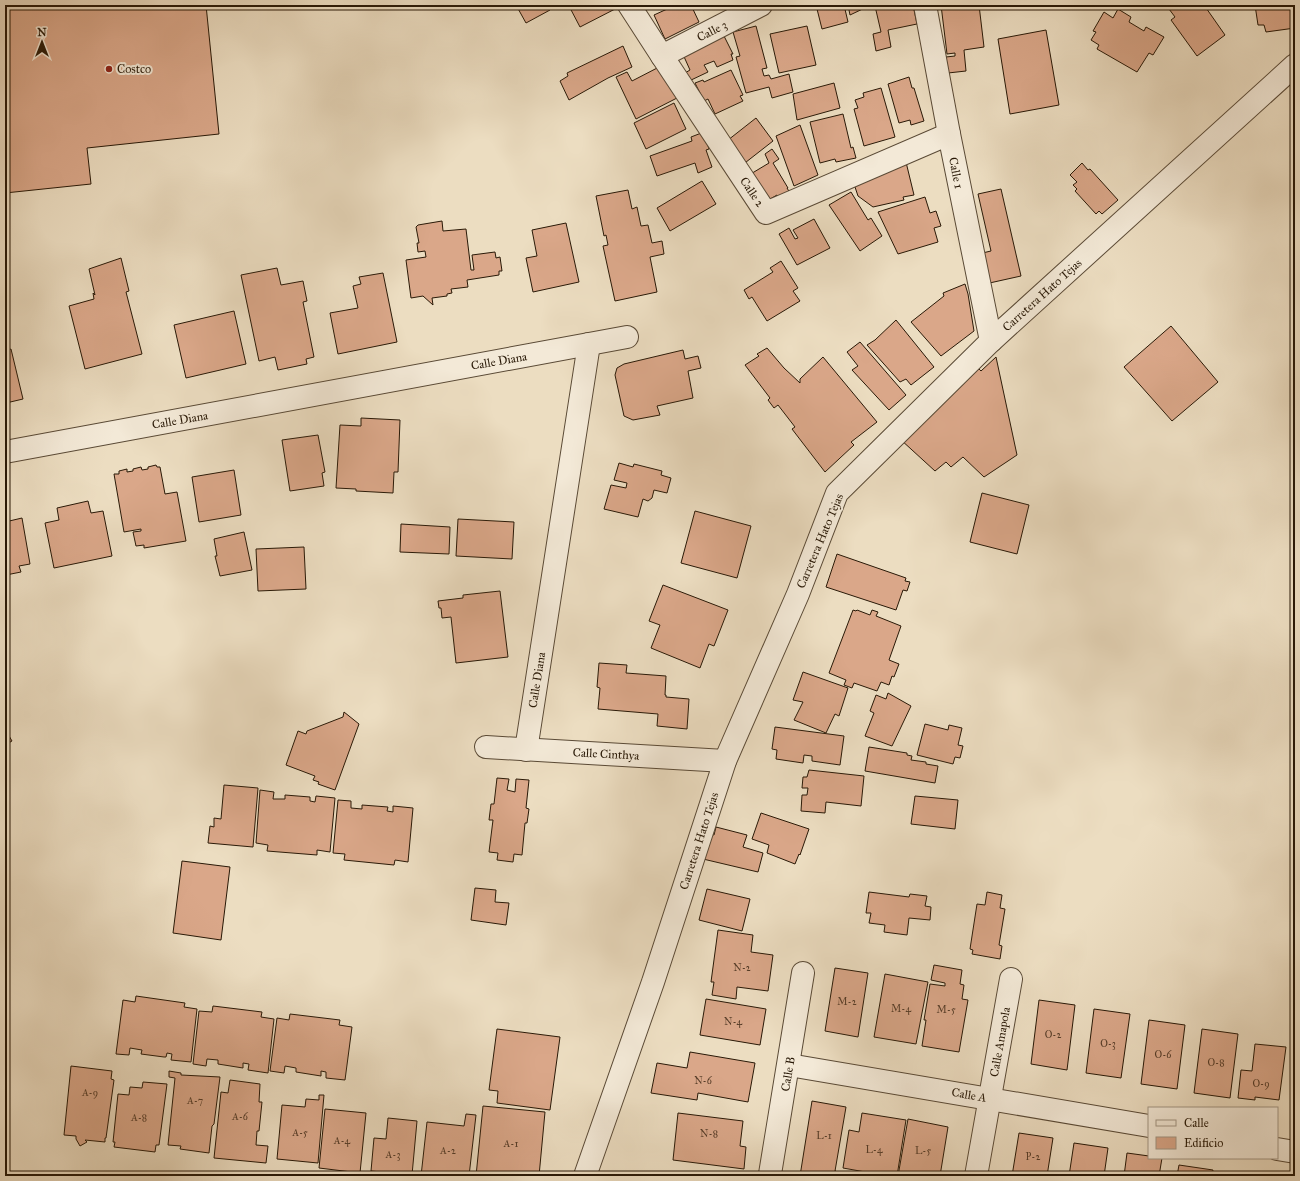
<svg xmlns="http://www.w3.org/2000/svg" width="1300" height="1181" viewBox="0 0 1300 1181" font-family="'IM FELL Great Primer',serif">
  <style>
    .building { fill: #daa789; stroke: #291907 }
    .lines { fill: none; stroke-linecap: round; stroke-linejoin: round }
    .minor-casing { stroke: #5a4a36; stroke-width: 24 }
    .minor { stroke: #f3e9d7; stroke-width: 22 }
    .poi-dot { fill: #8f2418; stroke: #f3e9d7; stroke-width: 1.5 }
    .labels { text-anchor: middle; dominant-baseline: central; stroke-width: 4; stroke-linejoin: round; paint-order: stroke }
    .number-label { font-size: 10px; fill: #553c28 }
    .street-label { font-size: 12px; fill: #291907; stroke: #f3e9d7 }
    .poi-label { font-size: 12px; fill: #291907; stroke: #f3e9d7; text-anchor: start }
  </style>
  <rect width="100%" height="100%" fill="#ecddc1"/>
  <filter id="stains"><feTurbulence type="fractalNoise" baseFrequency=".005" numOctaves="4"/><feColorMatrix values="0 0 0 0 .2 0 0 0 0 .09 0 0 0 0 .02 0 0 0 .5 -.17"/></filter>
  <radialGradient id="worn" r=".72"><stop offset=".6" stop-color="#630" stop-opacity="0"/><stop offset="1" stop-color="#630" stop-opacity=".3"/></radialGradient>
  <g class="building">
    <path d="M5,5H206L219,134L87,148L91,184L5,193Z"/>
    <path d="M516,5H553L548,7L550,10L526,23Z"/>
    <path d="M570,5H615L617,8L580,27L569,6Z"/>
    <path d="M676,5H691L699,22L665,39L654,15Z"/>
    <path d="M816,5H844L848,22L822,29Z"/>
    <path d="M848,5H871L850,15Z"/>
    <path d="M878,5H913L917,24L888,30L891,47L876,51L873,34L881,32L875,6Z"/>
    <path d="M941,5H979L984,47L964,50L966,71L948,73L946,57L955,56V53L947,54Z"/>
    <path d="M1166,5H1204L1225,35L1197,56L1171,20L1175,17Z"/>
    <path d="M1255,5H1295V28L1266,32L1264,25H1258Z"/>
    <path d="M1118,9L1131,17L1129,22L1144,31L1146,27L1164,37L1153,55L1149,53L1137,72L1097,49L1099,45L1091,40L1096,32L1093,31L1104,12L1113,18Z"/>
    <path d="M756,26L767,68L762,69L764,76L769,75L771,79L789,74L793,92L772,98L769,87L746,93L736,57L740,56L733,32Z"/>
    <path d="M807,26L816,65L779,73L770,34Z"/>
    <path d="M721,30L733,54H731L733,60L717,67L714,61L704,65L708,72L689,81L685,73L690,70L681,50Z"/>
    <path d="M1046,30L1059,105L1010,114L998,39Z"/>
    <path d="M623,46L632,67L608,78L569,100L560,81L568,76L567,73Z"/>
    <path d="M661,66L677,98L636,119L616,77L627,72L632,81Z"/>
    <path d="M731,70L743,95L740,96L743,101L715,114L708,99L704,101L695,83L703,80L704,82Z"/>
    <path d="M909,77L912,88H914L924,121L911,125L910,120L899,123L888,84Z"/>
    <path d="M834,83L840,108L797,120L793,94Z"/>
    <path d="M881,88L895,137L864,146L854,109L858,108L855,100L864,97L863,93Z"/>
    <path d="M674,103L686,129L646,149L634,123Z"/>
    <path d="M843,114L851,148L853,147L856,158L836,162L835,159L820,163L810,122Z"/>
    <path d="M756,118L773,141L741,166L723,144Z"/>
    <path d="M800,125L818,175L794,186L776,136Z"/>
    <path d="M704,132L709,149L706,150L712,167L698,173L695,163L657,176L650,156L692,141L691,137Z"/>
    <path d="M772,149L779,159L773,163L788,188H787L790,193L779,199L777,195L765,202L749,175L769,163L765,154Z"/>
    <path d="M905,158L914,195L903,197L904,200L873,207L858,196L853,181Z"/>
    <path d="M1082,163L1088,170L1090,169L1118,200L1102,214L1099,211L1096,214L1075,191L1077,189L1073,185L1077,182L1070,175Z"/>
    <path d="M702,181L716,204L670,231L657,208Z"/>
    <path d="M1001,189L1021,276L985,284L978,254L991,251L978,194Z"/>
    <path d="M628,190L632,209L637,207L641,226L648,225L652,243L662,241L664,254L650,257L657,292L615,301L603,246L608,245L606,235L604,236L596,196Z"/>
    <path d="M851,192L868,220L871,218L882,236L860,251L829,205Z"/>
    <path d="M925,197L930,213L936,211L941,226L934,228L938,242L898,254L878,212Z"/>
    <path d="M814,219L830,248L797,265L779,234L789,228L795,239L798,238L793,230Z"/>
    <path d="M442,221L443,231L466,229L471,270H474L472,255L495,252L496,258L500,257L502,271H499V275L467,280L468,287L451,289L452,293L447,294V296L432,298L433,305L423,296L411,298L406,260L426,257L425,251L418,252L417,243H419L416,227L418,225Z"/>
    <path d="M566,223L579,282L533,292L526,258L537,256L532,230Z"/>
    <path d="M121,258L129,291L126,292L142,354L85,369L69,306L94,299L93,293L95,295L89,269Z"/>
    <path d="M781,261L798,288L793,291L800,301L767,321L752,297L749,299L744,290L773,272L770,268Z"/>
    <path d="M277,268L281,285L303,281L307,301L303,302L314,357L306,359L307,364L278,370L275,357L259,361L241,275Z"/>
    <path d="M383,273L397,342L338,354L330,313L358,308L353,286L361,284L359,277Z"/>
    <path d="M965,284L968,294L974,331L941,356L911,322L944,296L943,293Z"/>
    <path d="M234,311L246,364L186,378L174,325Z"/>
    <path d="M896,320L934,367L911,385L906,379L900,382L867,345L875,340Z"/>
    <path d="M1171,326L1218,382L1172,421L1124,367Z"/>
    <path d="M860,342L906,395L889,410L852,370L858,366L847,352Z"/>
    <path d="M767,348L784,368L800,383V379L823,357L877,422L851,442L854,445L825,472L792,429L795,427L778,405L774,408L768,400L770,398L745,365L759,356L757,354Z"/>
    <path d="M11,349L23,399L6,403L5,351Z"/>
    <path d="M683,350L685,359L698,356L701,368L688,371L693,398L657,406L660,415L633,420L624,416L615,375L617,368L624,364Z"/>
    <path d="M996,357L1017,455L984,477L963,457L951,467L946,462L935,471L900,439L978,368L981,371Z"/>
    <path d="M361,418L400,420L398,472H394L393,493L356,491V489L336,488L340,425L361,426Z"/>
    <path d="M318,435L325,472L322,473L324,486L290,491L282,440Z"/>
    <path d="M619,463L633,467L634,464L662,471L661,475L671,478L667,493L654,490L652,498L648,501L643,499L638,517L604,509L611,485L626,488L627,483L614,480Z"/>
    <path d="M156,465L157,467H160L165,494L177,492L186,541L144,548V545L136,546L133,532L141,531V529L124,532L114,474H119V471L127,469V472L133,471V469L141,467L142,470L148,469V467Z"/>
    <path d="M234,470L241,515L199,522L192,477Z"/>
    <path d="M982,493L1029,505L1017,554L970,542Z"/>
    <path d="M88,501L91,513L103,511L112,556L54,568L45,523L59,520L57,508Z"/>
    <path d="M695,511L751,526L737,578L681,563Z"/>
    <path d="M22,518L30,564L19,566L21,572L6,575L5,569V522Z"/>
    <path d="M458,519L514,522L512,559L456,556Z"/>
    <path d="M401,524L450,527L449,554L400,552Z"/>
    <path d="M244,532L252,570L220,576L215,556H217L214,539Z"/>
    <path d="M304,547L306,589L258,591L256,549Z"/>
    <path d="M837,554L906,578L905,581L910,582L907,591L903,590L896,610L826,587Z"/>
    <path d="M663,585L728,610L714,646L709,644L700,668L651,648L660,625L649,621Z"/>
    <path d="M500,591L508,657L456,663L451,617L442,618L441,608H439L438,601L463,598V595Z"/>
    <path d="M853,610L856,611L857,610L870,615L872,610L878,612L876,616L901,626L889,660L899,664L894,677L892,676L889,685L881,682L877,691L854,683L852,688L844,685L846,680L829,673Z"/>
    <path d="M599,663L627,665L626,673L666,676L665,695H666V697L689,699L687,729L657,726L658,714L598,709L600,688L597,687Z"/>
    <path d="M803,672L848,688L839,716L835,714L826,733L794,720L803,702L793,700Z"/>
    <path d="M888,693L911,706L892,746L865,736L874,713L870,711L876,695L886,699Z"/>
    <path d="M344,712L359,724L335,790L318,784L319,782L313,780L315,776L286,765L298,731L306,734L307,731L343,717Z"/>
    <path d="M925,724L948,730L949,725L962,728L958,745L963,746L960,758L955,757L953,764L917,755Z"/>
    <path d="M775,727L844,736L840,765L812,761V756L804,755L803,763L776,759L777,750L772,749Z"/>
    <path d="M5,729L12,741L5,745Z"/>
    <path d="M869,747L907,753V755L912,756L911,760L926,762V764L938,766L935,783L865,771Z"/>
    <path d="M809,770L864,776L861,806L826,802L825,813L801,811L802,795H807L808,788H802L803,777H807Z"/>
    <path d="M497,778L509,779L507,790L515,792L516,779L529,780L526,808L529,809L527,823H525L522,855L514,854L513,862L497,860L498,853L489,852L493,820H489L491,804H494Z"/>
    <path d="M224,785L258,788L253,847L208,843L210,826L214,827V818L221,819Z"/>
    <path d="M260,790L274,792L273,799H285V795L310,797V801L315,802L316,796L335,798L330,852L317,850V855L267,851L268,845L256,843Z"/>
    <path d="M915,796L958,800L955,829L911,824Z"/>
    <path d="M338,800L351,801V808L362,809V805L388,807L387,811L393,812V806L413,808L408,862L395,860L394,865L344,860L345,854L333,853Z"/>
    <path d="M761,813L809,829L800,855L799,854L795,864L767,853L769,845L752,839Z"/>
    <path d="M716,827L747,835L743,847L763,853L758,872L703,859L710,834L714,835Z"/>
    <path d="M182,861L230,867L221,940L173,933Z"/>
    <path d="M475,888L496,890L495,902L509,903L506,925L471,920Z"/>
    <path d="M707,889L750,899L742,931L699,920Z"/>
    <path d="M869,892L909,897L910,894L927,896L925,906L931,907L930,920L909,918L907,935L884,932L885,925L869,923L871,913H866Z"/>
    <path d="M987,892L1002,895L1000,908L1005,909L999,945L1002,946L1000,959L972,954L973,950L970,949L977,904L985,905Z"/>
    <path d="M718,930L753,935L751,952L773,955L768,991L737,987L736,999L712,995L714,982H711Z"/>
    <path d="M934,965L962,970L960,984L964,985L962,999L968,1000L959,1052L922,1046L926,1020H924L930,984L945,986V983L931,980Z"/>
    <path d="M835,968L868,973L858,1037L825,1031Z"/>
    <path d="M885,974L928,982L916,1044L874,1037Z"/>
    <path d="M136,996L185,1003L184,1007L197,1009L191,1062L171,1060L172,1054L167,1053L166,1057H164L141,1054L142,1050L130,1048L129,1055L116,1054L123,1000L135,1002Z"/>
    <path d="M706,999L766,1009L760,1045L700,1035Z"/>
    <path d="M1039,1000L1075,1005L1067,1070L1031,1064Z"/>
    <path d="M213,1006L262,1012L261,1017L274,1019L268,1073L248,1070L249,1064L243,1063V1068L218,1064V1060L207,1059L206,1066L193,1064L199,1011L212,1012Z"/>
    <path d="M1094,1009L1130,1014L1121,1078L1086,1073Z"/>
    <path d="M290,1014L340,1020L339,1025L352,1027L345,1080L326,1078V1072L321,1071V1076L296,1072V1068L285,1066L284,1073L270,1071L277,1018L289,1020Z"/>
    <path d="M1149,1020L1185,1025L1177,1089L1141,1084Z"/>
    <path d="M497,1029L560,1037L550,1110L497,1103L498,1091L489,1090Z"/>
    <path d="M1202,1029L1238,1034L1230,1098L1194,1093Z"/>
    <path d="M1255,1044L1286,1047L1279,1100L1255,1097V1100L1238,1098L1241,1070L1252,1071Z"/>
    <path d="M690,1052L755,1063L748,1102L698,1093L697,1100L651,1093L657,1063L687,1068Z"/>
    <path d="M71,1066L112,1071L111,1079L114,1080L106,1138H105V1142L85,1140L87,1142L80,1146L76,1139V1136L64,1135Z"/>
    <path d="M169,1071L181,1073V1075L220,1077L214,1124L212,1126L209,1153L180,1149L181,1146L168,1145L175,1078L169,1077Z"/>
    <path d="M230,1080L260,1084L259,1102H262L259,1131H257L256,1145L268,1146L266,1163L214,1158L221,1092L228,1093Z"/>
    <path d="M143,1082L167,1084L159,1145H156L155,1152L114,1147L115,1142H113L118,1094L129,1095L130,1087L142,1088Z"/>
    <path d="M319,1095H324L318,1163L277,1159L282,1105L305,1107L306,1099L319,1100Z"/>
    <path d="M812,1101L846,1107L835,1171H836L835,1176H800Z"/>
    <path d="M483,1106L545,1112L539,1176H476Z"/>
    <path d="M325,1109L366,1113L360,1173L319,1168Z"/>
    <path d="M678,1113L743,1121L740,1146L746,1147L744,1169L673,1160Z"/>
    <path d="M862,1113L906,1120L897,1176H870L871,1173L843,1168L849,1130L859,1132Z"/>
    <path d="M466,1114L476,1115L469,1176H421L427,1122L464,1126Z"/>
    <path d="M388,1118L417,1121L412,1175L371,1171L374,1138L386,1139Z"/>
    <path d="M908,1119L948,1127L940,1176H925L914,1174V1176H898Z"/>
    <path d="M1019,1133L1053,1138L1047,1176H1012Z"/>
    <path d="M1074,1143L1108,1148L1104,1176H1069Z"/>
    <path d="M1127,1153L1149,1156V1158H1162L1159,1176H1124Z"/>
    <path d="M1179,1165L1213,1170L1212,1176H1177Z"/>
  </g>
  <g class="lines">
    <g class="minor-casing">
      <g id="minor">
        <path d="M629,5L662,56L766,213L949,134"/>
        <path d="M925,5L949,134L991,341"/>
        <path d="M662,56L761,5"/>
        <path d="M5,452L627,337"/>
        <path d="M486,747L725,761"/>
        <path d="M526,750L589,344"/>
        <path d="M789,1065L1149,1126"/>
        <path d="M1277,1149L1295,1152"/>
        <path d="M770,1174L803,973"/>
        <path d="M585,1176L653,982L725,761L798,594L837,493L991,341L1295,65"/>
        <path d="M976,1176L1011,979"/>
      </g>
    </g>
    <use href="#minor" class="minor"/>
  </g>
  <circle class="poi-dot" cx="109" cy="69" r="4"/>
  <g class="labels">
    <g class="number-label">
      <text x="742" y="968">N-2</text>
      <text x="847" y="1002">M-2</text>
      <text x="901" y="1009">M-4</text>
      <text x="946" y="1010">M-5</text>
      <text x="733" y="1022">N-4</text>
      <text x="1053" y="1035">O-2</text>
      <text x="1108" y="1044">O-3</text>
      <text x="1163" y="1055">O-6</text>
      <text x="1216" y="1063">O-8</text>
      <text x="703" y="1081">N-6</text>
      <text x="1261" y="1084">O-9</text>
      <text x="90" y="1093">A-9</text>
      <text x="195" y="1101">A-7</text>
      <text x="240" y="1117">A-6</text>
      <text x="139" y="1118">A-8</text>
      <text x="300" y="1133">A-5</text>
      <text x="709" y="1134">N-8</text>
      <text x="824" y="1136">L-1</text>
      <text x="342" y="1141">A-4</text>
      <text x="511" y="1144">A-1</text>
      <text x="874" y="1150">L-4</text>
      <text x="448" y="1151">A-2</text>
      <text x="923" y="1151">L-5</text>
      <text x="393" y="1155">A-3</text>
      <text x="1033" y="1157">P-2</text>
    </g>
    <g class="street-label">
      <text transform="translate(712 31) rotate(-27)">Calle 3</text>
      <text transform="translate(956 173) rotate(79)">Calle 1</text>
      <text transform="translate(752 192) rotate(56)">Calle 2</text>
      <text transform="translate(1042 295) rotate(-42)">Carretera Hato Tejas</text>
      <text transform="translate(499 361) rotate(-10)">Calle Diana</text>
      <text transform="translate(180 420) rotate(-10)">Calle Diana</text>
      <text transform="translate(820 541) rotate(-67)">Carretera Hato Tejas</text>
      <text transform="translate(537 680) rotate(-81)">Calle Diana</text>
      <text transform="translate(606 754) rotate(3)">Calle Cinthya</text>
      <text transform="translate(699 841) rotate(-72)">Carretera Hato Tejas</text>
      <text transform="translate(1000 1042) rotate(-80)">Calle Amapola</text>
      <text transform="translate(788 1074) rotate(-80)">Calle B</text>
      <text transform="translate(969 1095) rotate(10)">Calle A</text>
    </g>
    <g class="poi-label">
      <text x="117" y="69">Costco</text>
    </g>
  </g>
  <rect width="1300" height="1181" fill="none" stroke="#ecddc1" stroke-width="20"/>
  <rect x="6" y="6" width="1288" height="1169" fill="none" stroke="#291907" stroke-width="2"/>
  <rect x="10" y="10" width="1280" height="1161" fill="none" stroke="#291907"/>
  <rect x="1148" y="1107" width="130" height="52" fill="#f3e9d7" stroke="#a29684"/>
  <rect x="1156" y="1120" width="20" height="6" fill="#f3e9d7" stroke="#a29684"/>
  <text x="1184" y="1127" font-size="12" fill="#291907">Calle</text>
  <rect x="1156" y="1137" width="20" height="12" fill="#daa789" stroke="#a29684"/>
  <text x="1184" y="1147" font-size="12" fill="#291907">Edificio</text>
  <g transform="translate(42 42)" stroke="#f3e9d7" stroke-width="3" paint-order="stroke">
  <path d="M0-3L7 15L0 10L-7 15Z" fill="#291907"/>
  <text y="-6" font-size="11" font-weight="bold" text-anchor="middle" fill="#291907">N</text>
  </g>
  <rect width="100%" height="100%" filter="url(#stains)"/>
  <rect width="100%" height="100%" fill="url(#worn)"/>
</svg>
